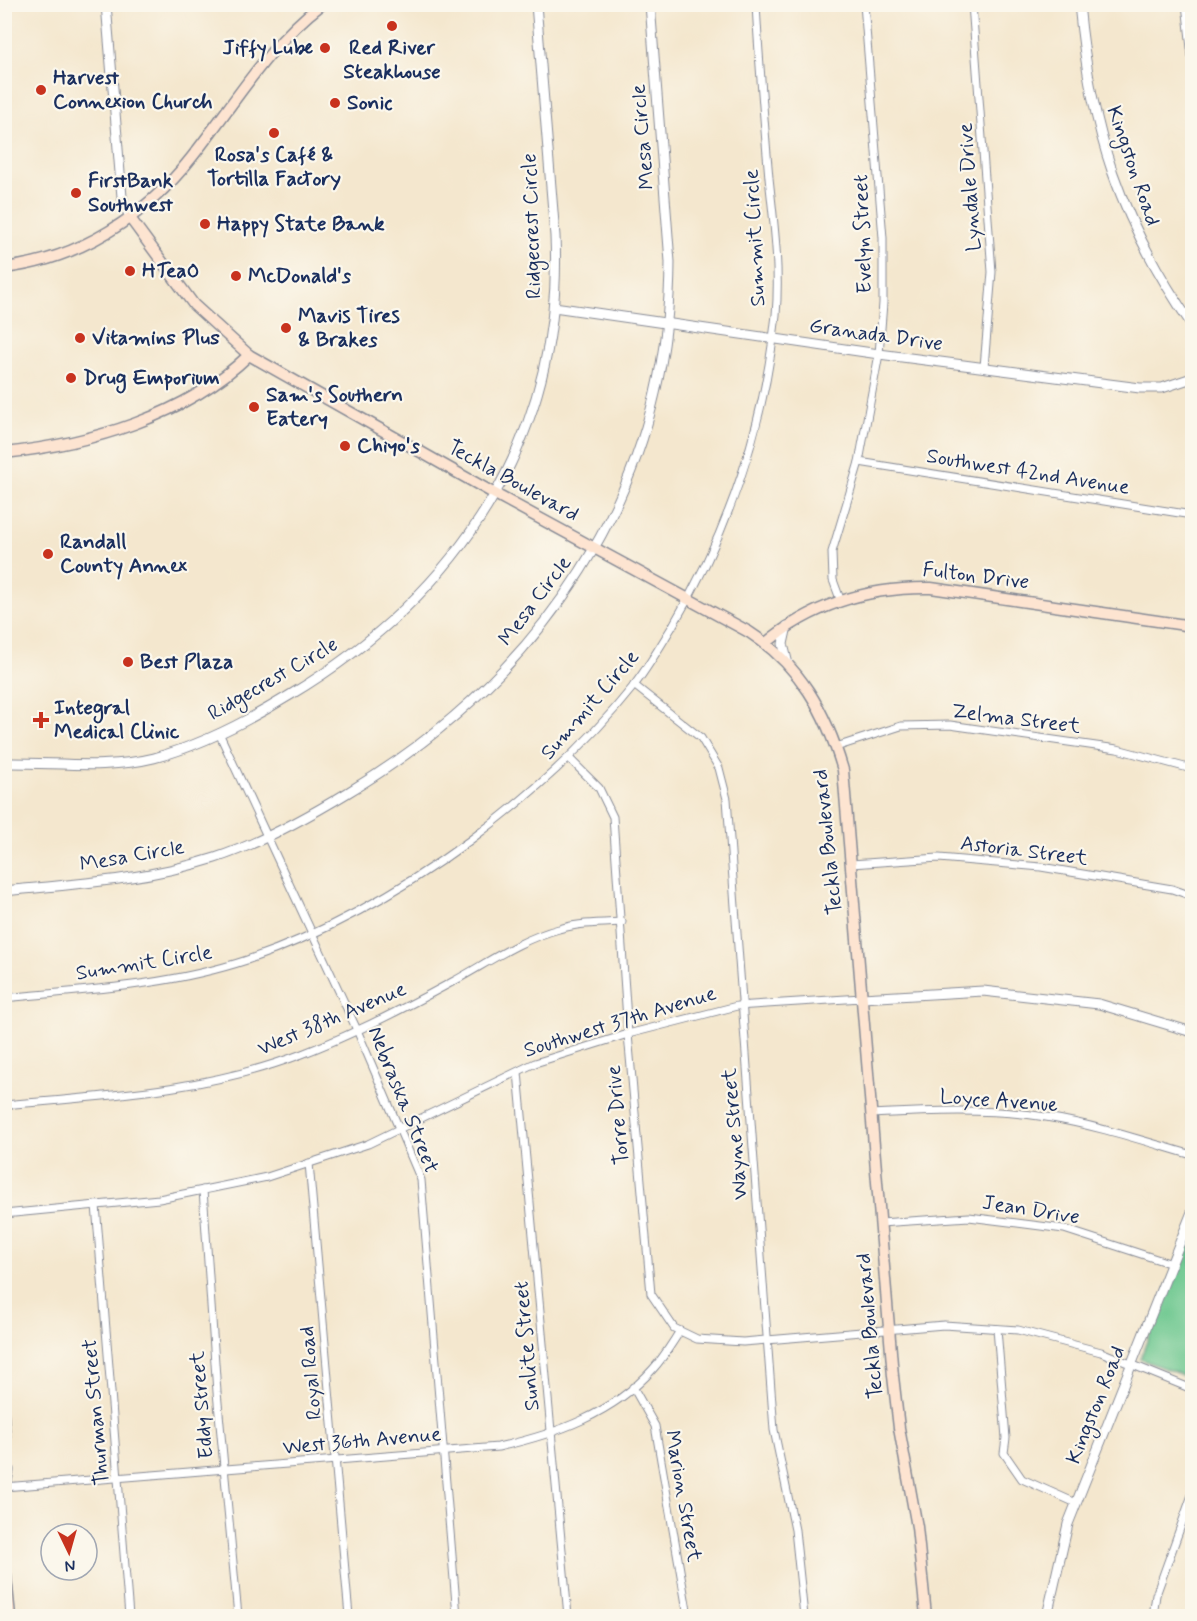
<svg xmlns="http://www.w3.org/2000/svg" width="1197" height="1621" viewBox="0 0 1197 1621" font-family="Mynerve,sans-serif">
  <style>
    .park { fill: #6ec890; stroke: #447c77; stroke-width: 1.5 }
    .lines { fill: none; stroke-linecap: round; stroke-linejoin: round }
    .minor-casing { stroke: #888b96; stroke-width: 9 }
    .tertiary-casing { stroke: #888b96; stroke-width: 11 }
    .secondary-casing { stroke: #888b96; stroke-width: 13 }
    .minor { stroke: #fff; stroke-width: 7 }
    .tertiary { stroke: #fff; stroke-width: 9 }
    .secondary { stroke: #fde4d1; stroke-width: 10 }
    .poi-dot { fill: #c8321e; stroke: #fbf7ec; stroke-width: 2 }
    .labels { text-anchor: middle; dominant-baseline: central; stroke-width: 4.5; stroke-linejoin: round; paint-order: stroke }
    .poi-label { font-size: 21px; font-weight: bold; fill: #1b2f5e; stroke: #fbf7ec; text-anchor: start }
    .street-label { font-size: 21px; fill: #1b2f5e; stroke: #fbf7ec }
  </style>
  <rect width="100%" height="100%" fill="#fbf7ec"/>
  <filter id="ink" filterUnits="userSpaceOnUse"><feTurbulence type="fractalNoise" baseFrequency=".0167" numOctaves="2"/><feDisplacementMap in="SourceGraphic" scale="12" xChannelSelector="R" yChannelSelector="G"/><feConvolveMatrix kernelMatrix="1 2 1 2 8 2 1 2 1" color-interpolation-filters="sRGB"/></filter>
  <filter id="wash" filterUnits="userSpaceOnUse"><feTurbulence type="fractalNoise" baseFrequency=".008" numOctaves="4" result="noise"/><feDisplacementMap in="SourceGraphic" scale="24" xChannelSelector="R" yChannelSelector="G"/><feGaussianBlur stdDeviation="1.35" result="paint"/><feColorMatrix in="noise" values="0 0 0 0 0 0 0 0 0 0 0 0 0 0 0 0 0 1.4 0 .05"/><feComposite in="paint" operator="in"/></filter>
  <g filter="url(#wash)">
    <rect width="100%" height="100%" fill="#f4e7ce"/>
    <path class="park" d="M1192,1223V1379L1140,1359Z"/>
  </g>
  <g filter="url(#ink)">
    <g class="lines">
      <g class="minor-casing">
        <g id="minor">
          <path d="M972,4L992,272L984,367"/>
          <path d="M1186,4L1192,57"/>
          <path d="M859,462L1192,515"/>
          <path d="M840,599L833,580L832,552L859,462L879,354L883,303V238L864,4"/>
          <path d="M634,685L701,738L719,768L727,799L774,1430L795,1530L804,1616"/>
          <path d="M219,733L357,1030L421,1180L457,1616"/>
          <path d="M836,747L901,726L950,725L1117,749L1192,769"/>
          <path d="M569,758L599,788L613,817L628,1034L651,1294L674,1328L697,1339L743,1342L944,1325L1018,1330L1101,1352L1192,1389"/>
          <path d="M851,864L939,858L1041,867L1172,889L1192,896"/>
          <path d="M4,998C86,990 169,986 247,960C326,933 402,890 469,841C530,796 585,747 632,688C647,669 659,648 672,627C729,531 764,426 776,315C780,269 774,223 769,178C764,120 759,62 756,4"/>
          <path d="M518,1072L568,1616"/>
          <path d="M4,1105C106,1096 206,1091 302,1054C354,1034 405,1008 454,981C487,963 521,939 559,929C579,923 601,923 622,922"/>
          <path d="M871,1114C929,1111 989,1108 1046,1117C1096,1125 1144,1141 1192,1155"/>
          <path d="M309,1163L349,1616"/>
          <path d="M203,1190L217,1392L238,1616"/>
          <path d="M96,1205L129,1616"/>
          <path d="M4,1214L159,1199L267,1177L368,1144L535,1063L628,1034L737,1006L862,998"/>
          <path d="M880,1223L969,1217L1064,1229L1172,1264"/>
          <path d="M997,1329L1006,1438L1004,1453L1022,1479L1076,1503"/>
          <path d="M633,1387L655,1426L688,1616"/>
          <path d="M4,1406L10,1471L7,1487"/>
          <path d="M4,1487L498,1447C556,1434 613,1414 653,1369C664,1357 672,1343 680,1331"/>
          <path d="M1153,1616L1156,1595L1192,1495"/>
        </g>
      </g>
      <g class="tertiary-casing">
        <g id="tertiary">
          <path d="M106,4L122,197L130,218"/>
          <path d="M1079,4C1091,131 1119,219 1192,325"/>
          <path d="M554,307L879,354L1140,388H1162L1192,378"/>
          <path d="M787,626L783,644L788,664"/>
          <path d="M4,763C54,762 106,770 154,758C202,745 248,721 290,695C459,594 564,438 555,236L536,4"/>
          <path d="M4,891C76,884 146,880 215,858C261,843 306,818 347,793C540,678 669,492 670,262L650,4"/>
          <path d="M862,998L983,991L1099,1004L1192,1032"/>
          <path d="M1047,1616L1068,1524L1192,1212"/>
        </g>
      </g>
      <g class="secondary-casing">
        <g id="secondary">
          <path d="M130,218L194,305L249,355L495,494L749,632C800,665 826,712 843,770L893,1376L899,1428L917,1527L926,1616"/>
          <path d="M4,268C80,259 146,216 192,157C234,104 267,46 322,4"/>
          <path d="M4,453C90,444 186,416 249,355"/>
          <path d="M766,643C814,603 869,587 931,588L1192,626"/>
          <path d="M4,1558L10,1616"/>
        </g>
      </g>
      <use href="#minor" class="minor"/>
      <use href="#tertiary" class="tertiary"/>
      <use href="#secondary" class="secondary"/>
    </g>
  </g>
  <g class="poi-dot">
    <circle cx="392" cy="26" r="6"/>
    <circle cx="325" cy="48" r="6"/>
    <circle cx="41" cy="90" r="6"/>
    <circle cx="335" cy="103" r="6"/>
    <circle cx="274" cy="133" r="6"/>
    <circle cx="76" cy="193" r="6"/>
    <circle cx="205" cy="224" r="6"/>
    <circle cx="130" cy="271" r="6"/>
    <circle cx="236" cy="276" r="6"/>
    <circle cx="286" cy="328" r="6"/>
    <circle cx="80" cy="338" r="6"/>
    <circle cx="71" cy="378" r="6"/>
    <circle cx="254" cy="407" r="6"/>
    <circle cx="345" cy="446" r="6"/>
    <circle cx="48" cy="554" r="6"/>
    <circle cx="128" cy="662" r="6"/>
    <path d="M38 711h6v6h6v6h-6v6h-6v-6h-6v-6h6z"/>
  </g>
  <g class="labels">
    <g class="poi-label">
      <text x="313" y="48" text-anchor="end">Jiffy Lube</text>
      <text x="392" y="48" text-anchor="middle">Red River<tspan x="392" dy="24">Steakhouse</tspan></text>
      <text x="53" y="78">Harvest<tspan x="53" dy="24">Connexion Church</tspan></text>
      <text x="347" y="103">Sonic</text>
      <text x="274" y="155" text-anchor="middle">Rosa's Café &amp;<tspan x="274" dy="24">Tortilla Factory</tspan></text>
      <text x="88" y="181">FirstBank<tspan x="88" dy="24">Southwest</tspan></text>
      <text x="217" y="224">Happy State Bank</text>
      <text x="142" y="271">HTeaO</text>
      <text x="248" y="276">McDonald's</text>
      <text x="298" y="316">Mavis Tires<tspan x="298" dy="24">&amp; Brakes</tspan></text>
      <text x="92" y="338">Vitamins Plus</text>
      <text x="83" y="378">Drug Emporium</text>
      <text x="266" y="395">Sam's Southern<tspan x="266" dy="24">Eatery</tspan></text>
      <text x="357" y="446">Chiyo's</text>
      <text x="60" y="542">Randall<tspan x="60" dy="24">County Annex</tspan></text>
      <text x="140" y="662">Best Plaza</text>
      <text x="54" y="708">Integral<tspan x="54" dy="24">Medical Clinic</tspan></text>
    </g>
    <g class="street-label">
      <text transform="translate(643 137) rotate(-95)">Mesa Circle</text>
      <text transform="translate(1133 166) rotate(71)">Kingston Road</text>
      <text transform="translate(970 187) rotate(-94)">Lyndale Drive</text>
      <text transform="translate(532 226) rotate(-92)">Ridgecrest Circle</text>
      <text transform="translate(863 234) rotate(-92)">Evelyn Street</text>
      <text transform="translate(755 238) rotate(-93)">Summit Circle</text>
      <text transform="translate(876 335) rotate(8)">Granada Drive</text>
      <text transform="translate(1028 472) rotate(9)">Southwest 42nd Avenue</text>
      <text transform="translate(513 481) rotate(29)">Teckla Boulevard</text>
      <text transform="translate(976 576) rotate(7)">Fulton Drive</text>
      <text transform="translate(535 601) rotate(-53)">Mesa Circle</text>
      <text transform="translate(273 679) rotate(-30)">Ridgecrest Circle</text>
      <text transform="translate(590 705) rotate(-49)">Summit Circle</text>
      <text transform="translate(1016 719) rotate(7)">Zelma Street</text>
      <text transform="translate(828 842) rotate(-96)">Teckla Boulevard</text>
      <text transform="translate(1024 851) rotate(7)">Astoria Street</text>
      <text transform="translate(132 856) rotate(-10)">Mesa Circle</text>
      <text transform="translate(144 963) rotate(-9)">Summit Circle</text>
      <text transform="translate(332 1019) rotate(-23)">West 38th Avenue</text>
      <text transform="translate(620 1022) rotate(-17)">Southwest 37th Avenue</text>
      <text transform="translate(403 1100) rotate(68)">Nebraska Street</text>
      <text transform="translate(999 1101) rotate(4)">Loyce Avenue</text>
      <text transform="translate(618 1115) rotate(-95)">Torre Drive</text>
      <text transform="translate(735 1134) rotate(-95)">Wayne Street</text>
      <text transform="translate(1031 1210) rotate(9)">Jean Drive</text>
      <text transform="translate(870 1326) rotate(-95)">Teckla Boulevard</text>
      <text transform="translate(527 1346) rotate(-95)">Sunlite Street</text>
      <text transform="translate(311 1373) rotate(-95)">Royal Road</text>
      <text transform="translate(202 1405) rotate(-95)">Eddy Street</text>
      <text transform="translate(1096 1405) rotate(-68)">Kingston Road</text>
      <text transform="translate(96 1412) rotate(-95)">Thurman Street</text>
      <text transform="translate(362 1441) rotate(-5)">West 36th Avenue</text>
      <text transform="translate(683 1496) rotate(80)">Marion Street</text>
    </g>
  </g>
  <rect width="1197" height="1621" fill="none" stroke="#fbf7ec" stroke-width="24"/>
  <g transform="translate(69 1552) rotate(175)"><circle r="28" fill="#fbf7ec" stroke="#a1a7b3" stroke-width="1.5"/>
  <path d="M0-4.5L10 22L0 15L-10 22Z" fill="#c8321e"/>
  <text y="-9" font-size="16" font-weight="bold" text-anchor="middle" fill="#1b2f5e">N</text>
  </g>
</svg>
